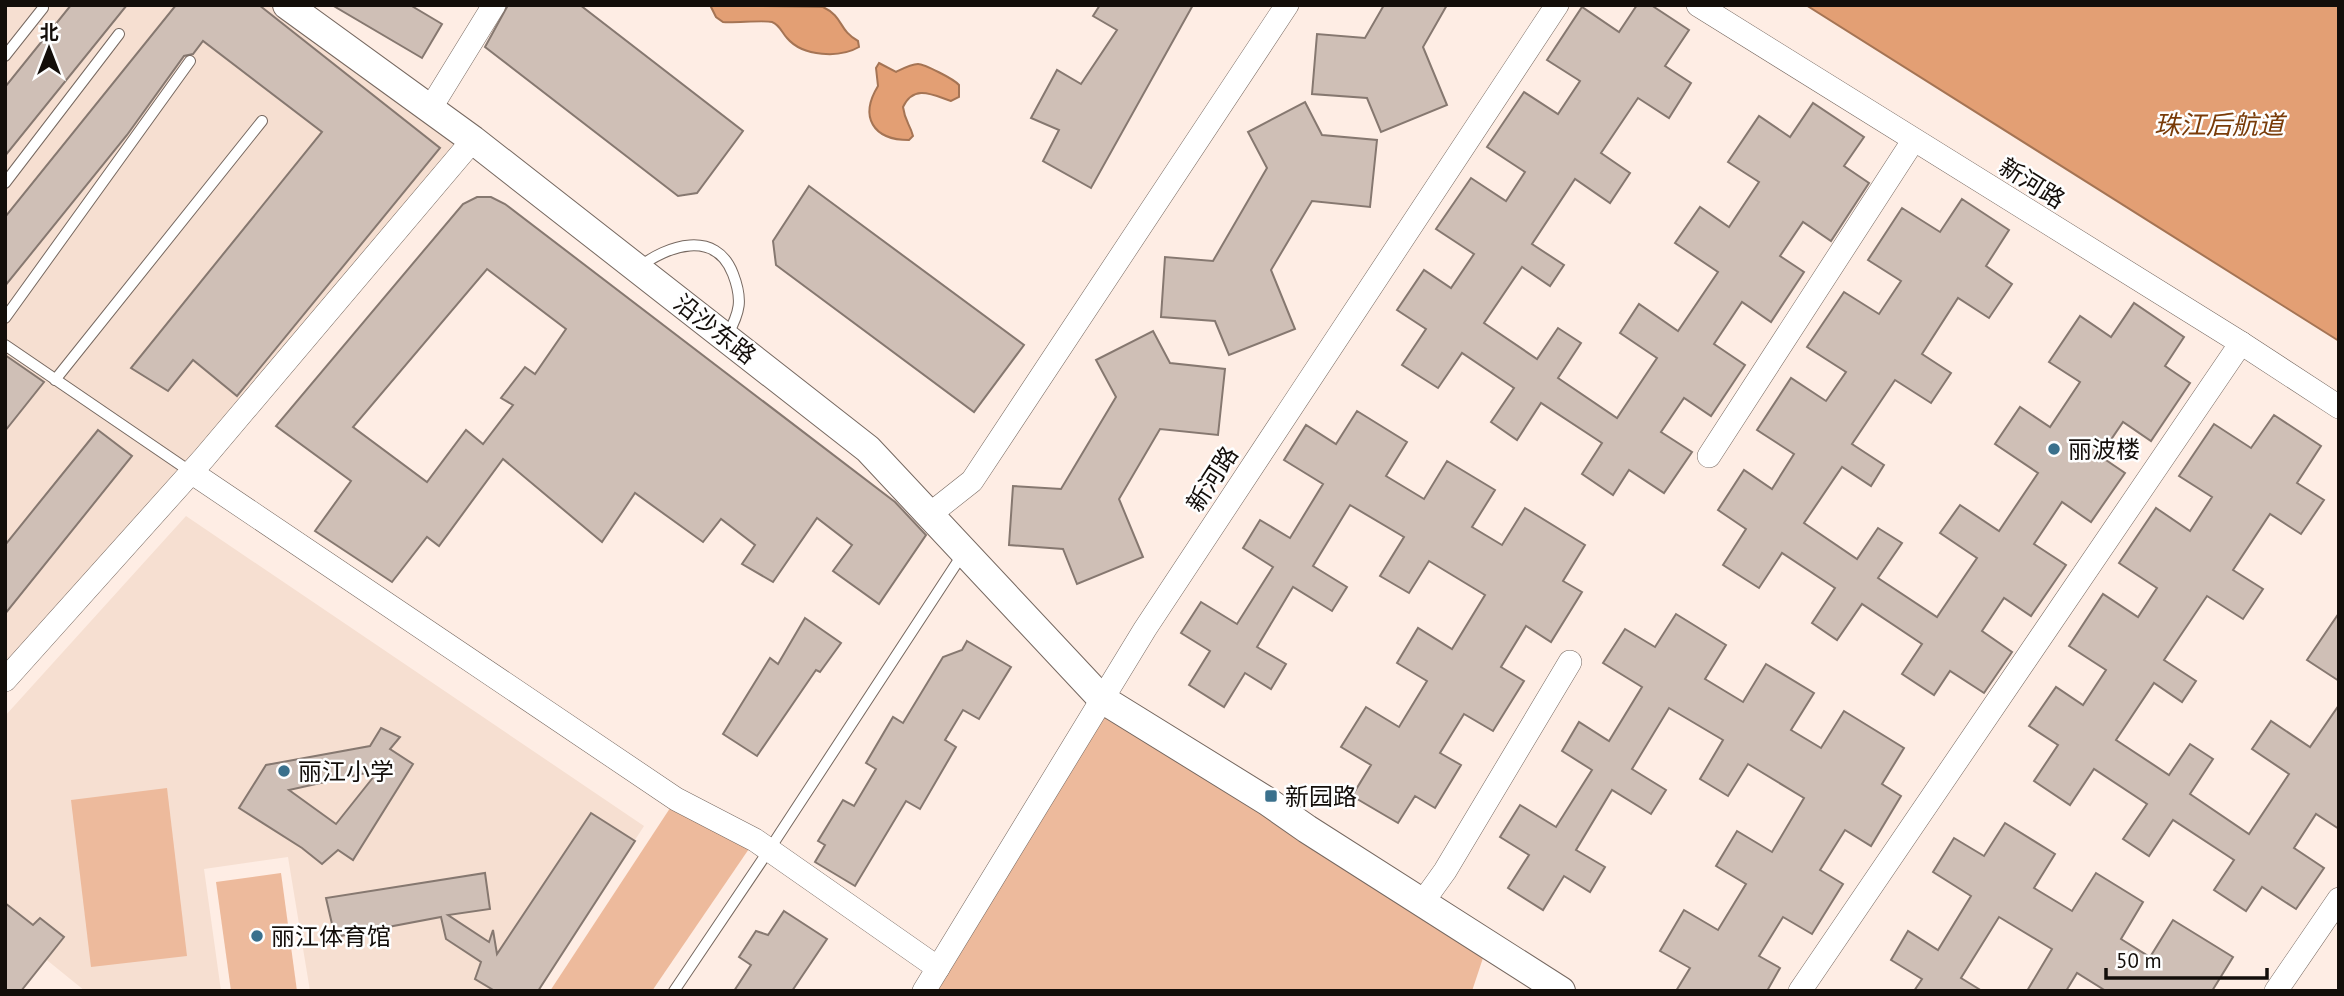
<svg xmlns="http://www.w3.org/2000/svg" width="2344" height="996" viewBox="0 0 2344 996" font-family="'PT Sans','Noto Sans SC',sans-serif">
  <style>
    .built { fill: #f6dfd1 }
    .green { fill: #edba9c }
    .water { fill: #e39f74; stroke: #a57454; stroke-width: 2 }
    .building { fill: #cfbfb6; stroke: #867870; stroke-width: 2; fill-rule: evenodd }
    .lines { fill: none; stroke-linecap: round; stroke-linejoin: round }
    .service-casing { stroke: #766860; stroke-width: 12 }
    .minor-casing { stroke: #766860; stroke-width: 24 }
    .tertiary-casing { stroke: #766860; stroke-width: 30 }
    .service { stroke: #fff; stroke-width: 10 }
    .minor { stroke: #fff; stroke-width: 23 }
    .tertiary { stroke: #fff; stroke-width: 28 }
    .poi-dot { fill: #3a708c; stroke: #fefefe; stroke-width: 2.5 }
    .labels { text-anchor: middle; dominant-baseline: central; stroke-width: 5; stroke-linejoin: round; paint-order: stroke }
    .street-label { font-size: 24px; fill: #130e0a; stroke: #fefefe }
    .poi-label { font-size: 24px; fill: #130e0a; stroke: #fefefe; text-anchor: start }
    .water-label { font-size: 26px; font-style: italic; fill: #793b08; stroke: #fefefe }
  </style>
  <rect width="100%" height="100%" fill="#feede4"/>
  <g class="built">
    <path d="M5,5H291L473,140L5,680Z"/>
    <path d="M186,516L644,826L538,991H310L288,857L204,869L221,991H85L5,926V716Z"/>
  </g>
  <g class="green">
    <path d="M1101,701L1484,955L1472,991H924Z"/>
    <path d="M167,788L187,956L91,967L71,800Z"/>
    <path d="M676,799L755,840L652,991H550Z"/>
    <path d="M281,873L297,991H231L216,882Z"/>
  </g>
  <g class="water">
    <path d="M710,5L823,7C844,17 838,30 858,41L859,47C840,58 803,57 787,38C782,33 780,25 772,22C765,20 734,23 723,22L716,17Z"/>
    <path d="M1806,5H2339V341L2285,307Z"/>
    <path d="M879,63L896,72C902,69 911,64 918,64C924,64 954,79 959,85V97L951,101C933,95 914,84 903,107C905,122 910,124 913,136L909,140C873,140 859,117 878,86L876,68Z"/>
  </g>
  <g class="building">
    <path d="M71,5H127L5,156V87Z"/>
    <path d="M176,5H259L440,148L237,396L193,360L168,391L131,368L322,132L203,41L193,54L184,56L127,135L5,286V217Z"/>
    <path d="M332,5H410L442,24L422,58Z"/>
    <path d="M508,5H580L743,131L697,193L678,196L485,47Z"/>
    <path d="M1100,5H1193L1091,188L1043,161L1059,130L1031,118L1057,70L1081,84L1117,30L1093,16Z"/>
    <path d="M1384,5H1447L1423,47L1447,105L1381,132L1367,98L1312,94L1317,34L1365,38Z"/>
    <path d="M1637,5H1651L1689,30L1665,66L1691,83L1669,118L1638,98L1601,153L1630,173L1610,203L1575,179L1532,244L1564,265L1550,286L1522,267L1484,323L1537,359L1558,328L1581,343L1558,378L1617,418L1657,358L1620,333L1639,304L1678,331L1718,272L1675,243L1700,207L1729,227L1759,182L1728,162L1759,116L1790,137L1813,103L1864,137L1844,166L1869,183L1831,241L1803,222L1780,256L1804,272L1771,322L1742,302L1714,344L1745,365L1711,416L1684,398L1661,432L1692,452L1664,493L1629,470L1613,495L1582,474L1602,443L1541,403L1517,440L1491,422L1514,388L1462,353L1438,388L1402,365L1426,329L1397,310L1424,270L1451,288L1474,254L1436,229L1471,178L1506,201L1525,172L1487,147L1524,92L1558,114L1580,81L1547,60L1582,7L1619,32Z"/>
    <path d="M1305,102L1322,135L1377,140L1370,207L1312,201L1271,270L1295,329L1229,355L1215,321L1161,317L1165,257L1213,261L1267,168L1248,132Z"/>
    <path d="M809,186L1024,345L974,412L776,265L773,241Z"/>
    <path d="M477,197H491L505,204L895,502L926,535L879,604L833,571L852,545L817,518L773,582L742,564L755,545L721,519L703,542L635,493L602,542L503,459L439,546L427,537L392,582L315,531L351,481L276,426L463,204ZM487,269L566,329L535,374L525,367L501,398L513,405L483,444L466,430L427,482L353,427Z"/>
    <path d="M1962,199L2009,230L1986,266L2012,284L1989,318L1958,298L1922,354L1951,373L1931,403L1895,380L1852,444L1884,465L1871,486L1842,467L1804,523L1857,559L1878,528L1902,543L1878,578L1937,617L1977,558L1940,533L1960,505L1999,531L2038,473L1995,444L2020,407L2050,427L2080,382L2049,362L2080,316L2111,337L2134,303L2184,337L2165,366L2190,383L2151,441L2123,422L2100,456L2125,473L2091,522L2062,502L2034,544L2066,565L2031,616L2004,598L1982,631L2012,652L1984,693L1950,671L1934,695L1902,674L1922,644L1862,604L1837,640L1812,623L1835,588L1782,553L1759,588L1723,565L1746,529L1718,510L1744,470L1772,489L1794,454L1757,430L1791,378L1826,401L1846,372L1807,347L1844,292L1879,314L1901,281L1868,260L1902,208L1940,232Z"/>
    <path d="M1153,331L1170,363L1225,369L1218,435L1160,429L1119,499L1143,557L1077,584L1063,549L1009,545L1013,486L1061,489L1116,397L1096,360Z"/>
    <path d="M5,355L44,382L5,431Z"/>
    <path d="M1357,411L1407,442L1386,476L1424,499L1447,461L1495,490L1472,527L1502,545L1525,508L1585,545L1563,581L1582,592L1551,642L1526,626L1501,667L1524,681L1493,731L1464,714L1440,753L1461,765L1435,808L1415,796L1398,823L1352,796L1371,765L1341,747L1366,707L1399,727L1427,681L1397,663L1418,628L1452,649L1485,595L1429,561L1409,593L1380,576L1404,537L1350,505L1313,566L1347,587L1332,611L1293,587L1257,647L1286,664L1271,689L1245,673L1224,707L1189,685L1210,651L1181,633L1201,602L1237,624L1273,567L1243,548L1260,520L1290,538L1323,484L1284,460L1306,425L1336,444Z"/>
    <path d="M2274,415L2321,446L2297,483L2324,500L2301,534L2270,514L2233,570L2263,589L2243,619L2207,596L2164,660L2196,681L2182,702L2154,683L2116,740L2169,775L2190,744L2213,759L2190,794L2249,834L2289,774L2252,749L2271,721L2310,747L2339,705V829L2316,814L2294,848L2324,868L2296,909L2262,887L2246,911L2214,890L2234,860L2173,820L2149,856L2123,839L2147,804L2094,769L2070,805L2034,781L2058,745L2029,726L2056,687L2083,705L2106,670L2069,646L2103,594L2138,617L2157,588L2119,563L2156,508L2190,531L2212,497L2179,476L2214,424L2251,448Z"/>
    <path d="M98,430L132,456L5,614V545Z"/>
    <path d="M2339,613V681L2307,660Z"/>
    <path d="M1676,614L1726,645L1705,679L1743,702L1766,664L1814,693L1791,730L1821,748L1844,711L1904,748L1882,784L1901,796L1871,846L1845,830L1820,870L1843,884L1812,934L1783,917L1759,956L1780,968L1767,991H1676L1690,968L1660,951L1684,910L1718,930L1746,884L1716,866L1737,831L1772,852L1804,798L1748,764L1728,796L1700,779L1723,740L1669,708L1632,769L1666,790L1651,814L1612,790L1576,850L1605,867L1590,892L1564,876L1543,910L1508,888L1529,855L1500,837L1520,805L1556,827L1592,770L1562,751L1579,722L1609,741L1642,687L1603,663L1625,629L1655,647Z"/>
    <path d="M805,618L841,643L820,672L816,670L757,756L723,734L770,658L778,664Z"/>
    <path d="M967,641L1011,667L979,719L963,710L945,740L956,747L920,809L906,801L855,886L815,862L825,845L818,841L843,800L854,806L876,769L866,763L893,717L903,723L943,657L962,650Z"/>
    <path d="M381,728L400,737L390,749L413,764L353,860L338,850L322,864L302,848L239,808L266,765L370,746ZM379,770L336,824L289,790Z"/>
    <path d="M591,813L635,841L538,991H495L475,979L481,962L446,939L441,917L335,937L326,898L485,873L490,909L448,915L489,942L493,930L497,954Z"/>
    <path d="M2005,823L2055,854L2034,888L2072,911L2096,873L2143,902L2121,939L2150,957L2173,920L2233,957L2212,991H2106L2077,973L2066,991H2027L2052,949L1999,917L1961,978L1982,991H1914L1922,979L1891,960L1908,931L1938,950L1971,896L1933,872L1954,838L1984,856Z"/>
    <path d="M5,903L33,925L40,918L64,937L21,991H5Z"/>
    <path d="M784,911L827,939L792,991H734L751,965L739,957L756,931L768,935Z"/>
  </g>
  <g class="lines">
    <g class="service-casing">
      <g id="service">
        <path d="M5,56L43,8"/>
        <path d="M5,183L119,34"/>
        <path d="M638,268C667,245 716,229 733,274C743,300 740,312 727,336"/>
        <path d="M5,318L190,61"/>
        <path d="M5,345L191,472"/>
        <path d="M55,380L262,121"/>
        <path d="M674,991L769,850L964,552"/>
      </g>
    </g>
    <g class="minor-casing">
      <g id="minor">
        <path d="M1698,5L2241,343L2339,407"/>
        <path d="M430,109L494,5"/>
        <path d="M1709,456L1913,141"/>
        <path d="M191,472L676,799L755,840L938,968"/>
        <path d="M929,515L972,481L1287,5"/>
        <path d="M5,680L204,458L473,140"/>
        <path d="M1422,903L1445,871L1570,662"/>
        <path d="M924,991L1145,629L1557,5"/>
        <path d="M1800,991L2241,343"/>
        <path d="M2276,991L2339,899"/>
      </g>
    </g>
    <g class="tertiary-casing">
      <path id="tertiary" d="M287,5L473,140L868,449L1102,699L1267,801L1307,829L1561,991"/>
    </g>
    <use href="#service" class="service"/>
    <use href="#minor" class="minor"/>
    <use href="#tertiary" class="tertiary"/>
  </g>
  <g class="poi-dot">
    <circle cx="2054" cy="449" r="7"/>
    <circle cx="284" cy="771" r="7"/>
    <rect x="1264" y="789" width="14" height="14" rx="3.5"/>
    <circle cx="257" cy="936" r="7"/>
  </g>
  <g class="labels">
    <g class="street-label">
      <text transform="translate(2032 183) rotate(32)">新河路</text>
      <text transform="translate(715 329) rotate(38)">沿沙东路</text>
      <text transform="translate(1212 479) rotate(-57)">新河路</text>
    </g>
    <g class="poi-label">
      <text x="2068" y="449">丽波楼</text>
      <text x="298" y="771">丽江小学</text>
      <text x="1285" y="796">新园路</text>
      <text x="271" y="936">丽江体育馆</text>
    </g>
    <g class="water-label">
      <text x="2219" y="124">珠江后航道</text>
    </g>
  </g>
  <rect width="2344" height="996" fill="none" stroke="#130e0a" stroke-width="14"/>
  <g transform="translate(49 49)" stroke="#fefefe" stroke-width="5" paint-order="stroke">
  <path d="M0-5L12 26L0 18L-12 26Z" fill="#130e0a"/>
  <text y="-10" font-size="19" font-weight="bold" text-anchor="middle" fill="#130e0a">北</text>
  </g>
  <path d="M2106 968v10h161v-10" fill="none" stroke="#130e0a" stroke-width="3.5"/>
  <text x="2116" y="968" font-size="21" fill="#130e0a" stroke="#fefefe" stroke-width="5" paint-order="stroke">50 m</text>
</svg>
